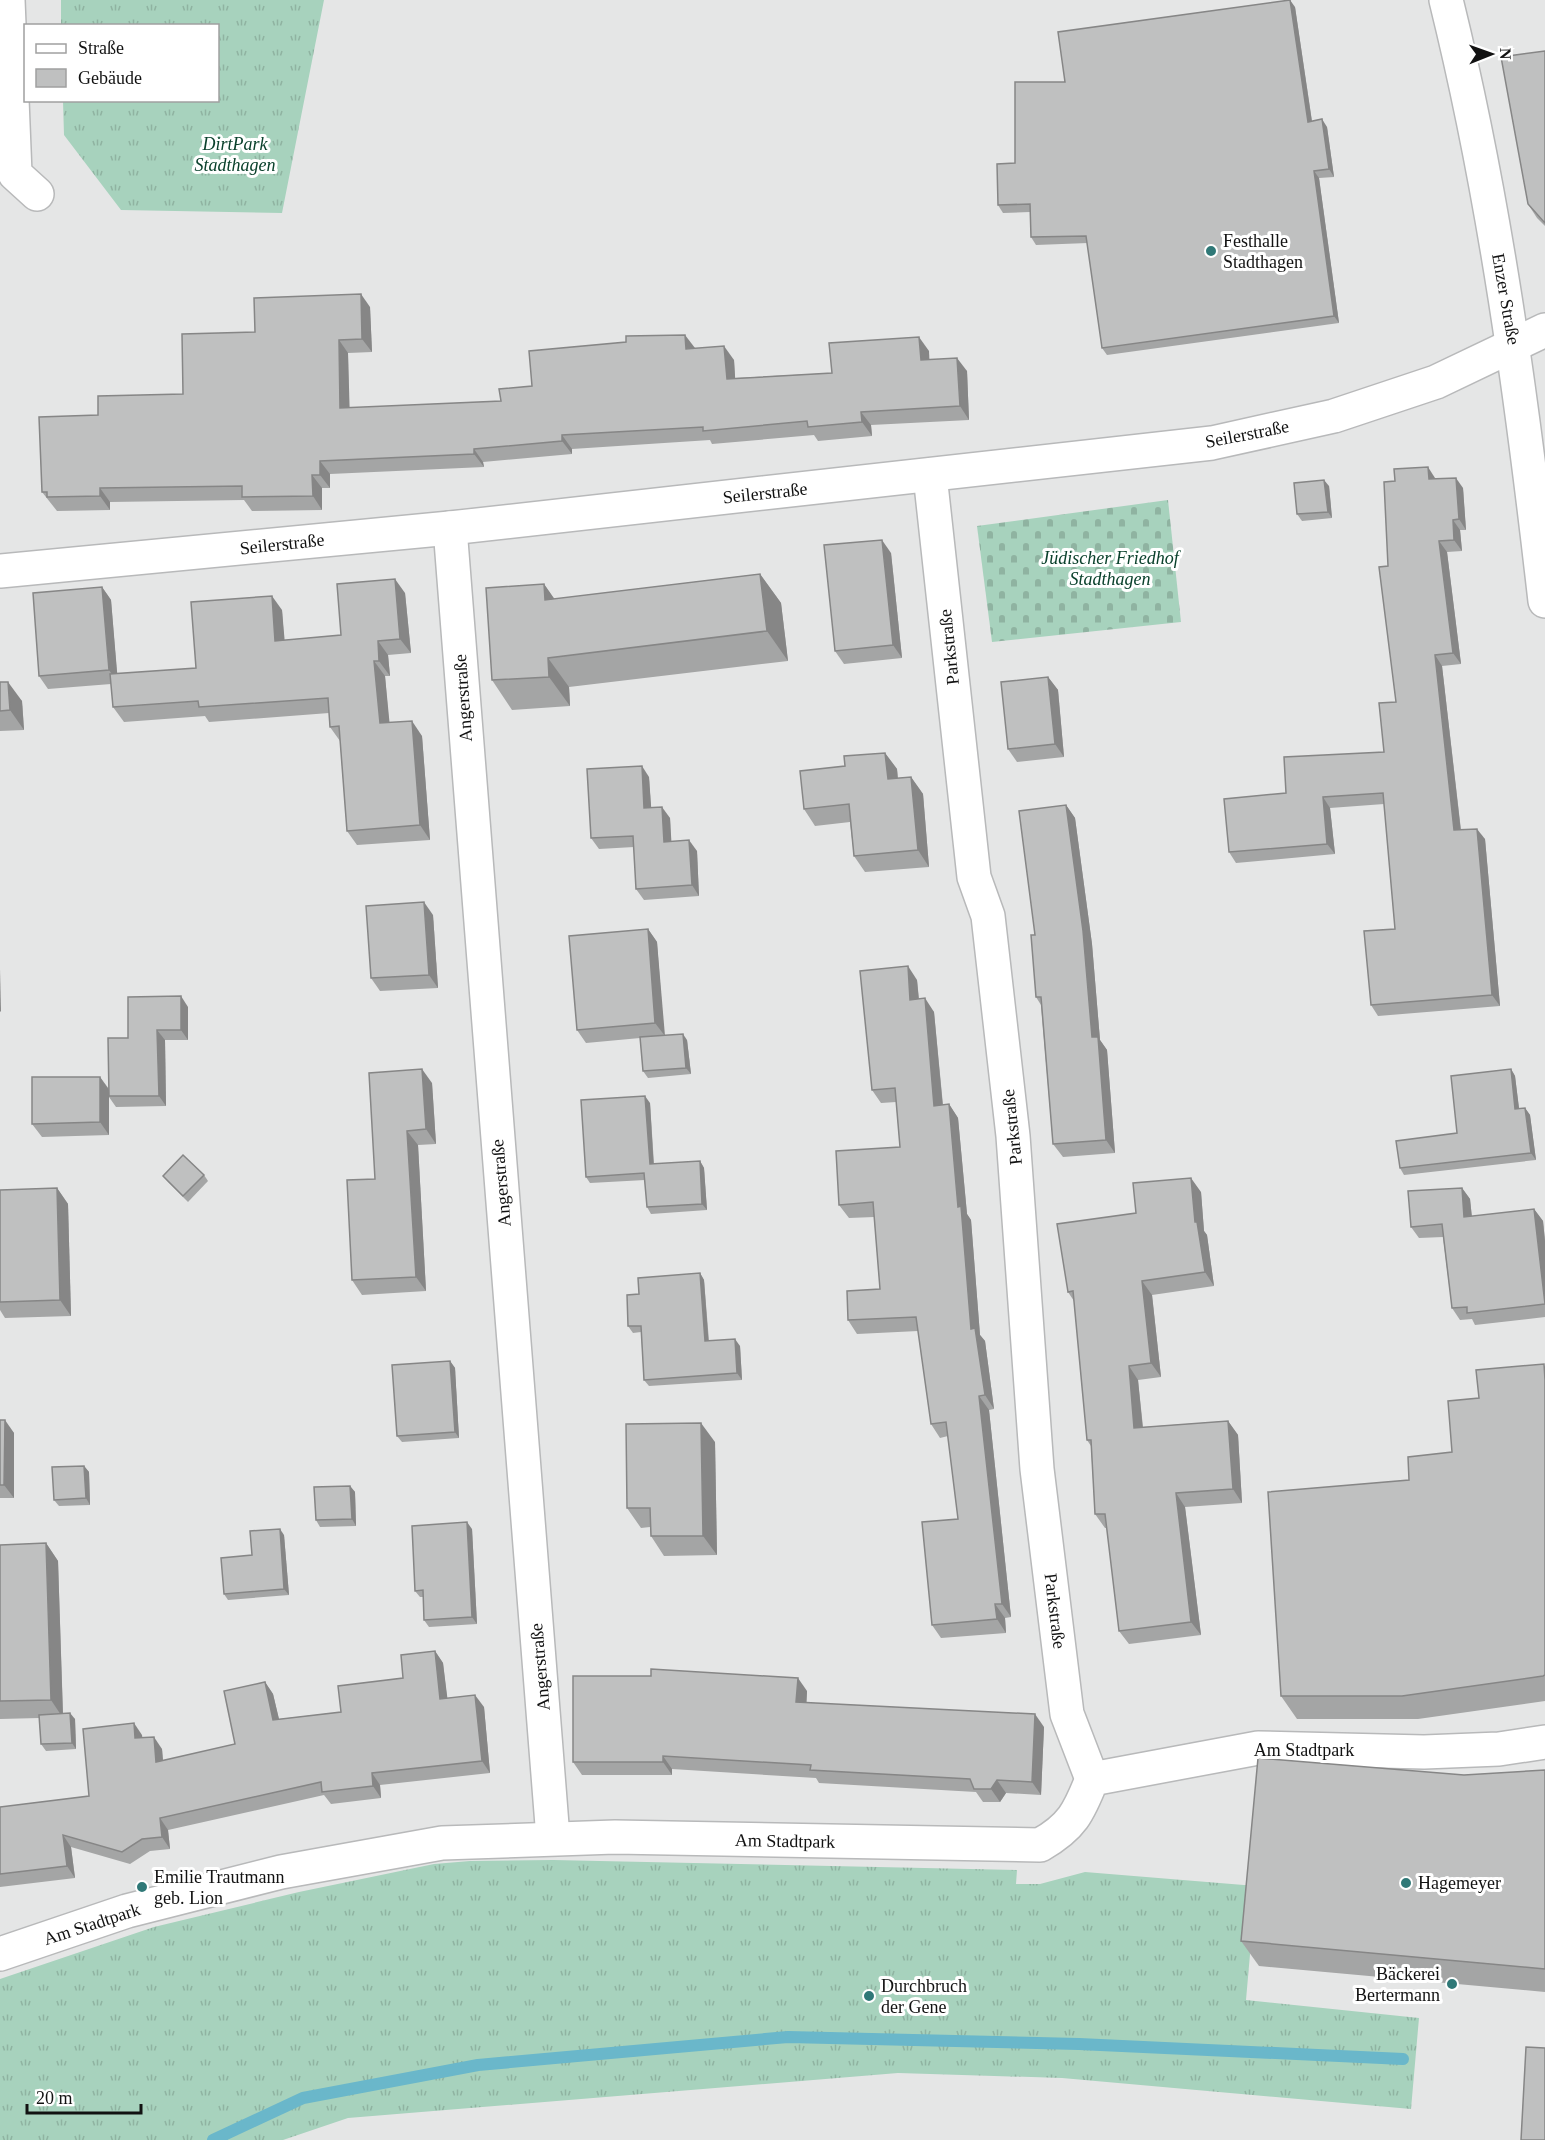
<svg xmlns="http://www.w3.org/2000/svg" width="1545" height="2140" viewBox="0 0 1545 2140" font-family="Georgia,serif">
  <style>
    .grass { fill: url(#grass-tufts) }
    .cemetery { fill: url(#cemetery-stones) }
    .lines { fill: none; stroke-linecap: round; stroke-linejoin: round }
    .stream { stroke: #6ab7ca; stroke-width: 12 }
    .minor-casing { stroke: #b8b9ba; stroke-width: 36 }
    .minor { stroke: #fff; stroke-width: 33 }
    .wall { fill: #a4a5a5 }
    .shaded-wall { fill: #868686 }
    .building { fill: #bfc0c0; stroke: #868686; stroke-width: 1.5 }
    .poi-dot { fill: #2f7877; stroke: #fff; stroke-width: 2 }
    .labels { text-anchor: middle; dominant-baseline: central; stroke-width: 6; stroke-linejoin: round; paint-order: stroke }
    .park-label { font-size: 18px; font-style: italic; fill: #0a412c; stroke: #fff }
    .poi-label { font-size: 18px; fill: #121212; stroke: #fff; text-anchor: start }
    .street-label { font-size: 18px; fill: #121212; stroke: #fff }
  </style>
  <defs>
    <pattern id="grass-tufts" width="24" height="20" patternUnits="userSpaceOnUse" patternTransform="scale(1.5)"><rect width="24" height="20" fill="#a7d2bd"/><path d="M3 7l-1-3M5 7V3M7 7l1-3M15 17l-1-3M17 17v-4M19 17l1-3" fill="none" stroke="#8fb3a1"/></pattern>
    <pattern id="cemetery-stones" width="16" height="16" patternUnits="userSpaceOnUse" patternTransform="scale(1.5)"><rect width="16" height="16" fill="#a7d2bd"/><path d="M2 7V4a2 2 0 0 1 4 0v3zM10 15v-3a2 2 0 0 1 4 0v3z" fill="#8fb3a1"/></pattern>
  </defs>
  <rect width="100%" height="100%" fill="#e5e6e6"/>
  <g class="grass">
    <path d="M61,0H324L282,213L121,210L64,135L63,101L218,100V26L61,25Z"/>
    <path d="M553,1860L1017,1870L1016,1884H1040L1085,1872L1256,1886L1246,2000L1419,2018L1411,2109L1062,2078L898,2073L348,2118L283,2140H0V1979L154,1927L299,1892L434,1864L470,1861Z"/>
  </g>
  <path class="cemetery" d="M1168,500L1181,622L992,642L977,526Z"/>
  <g class="lines">
    <path class="stream" d="M213,2140L303,2098L478,2065L788,2037L1079,2044L1403,2059"/>
    <g class="minor-casing">
      <g id="minor">
        <path d="M8,0L15,174L37,194"/>
        <path d="M1446,0C1495,198 1522,399 1545,601"/>
        <path d="M930,475L974,877L988,916L1013,1136L1037,1469L1067,1714L1092,1779"/>
        <path d="M450,528L553,1838"/>
        <path d="M0,571L450,528L1212,443L1334,416L1436,382L1545,330"/>
        <path d="M0,1954L127,1911L281,1872L442,1843L615,1837L1040,1845C1072,1827 1079,1812 1092,1779L1258,1748L1424,1752L1499,1749L1545,1742"/>
      </g>
    </g>
    <use href="#minor" class="minor"/>
  </g>
  <g class="wall">
    <path d="M1295,7L1312,121L1327,127L1334,177L1319,178L1339,323L1107,355L1102,348L1088,243L1036,245L1031,237L1030,212L1003,213L998,205L1015,163L1065,82Z"/>
    <path d="M1545,51V226L1537,218L1528,204Z"/>
    <path d="M370,307L372,352L348,353L349,408L501,401L532,386L695,349L734,360L735,378L832,373L929,351V359L967,371L969,420L871,425L872,436L818,441L814,435L712,444L710,440L572,449V454L483,462L484,467L330,474V488H322V510L252,511L244,500L110,502V510L57,511L42,492L98,415L183,394L255,332Z"/>
    <path d="M1435,478V479L1463,488L1466,530H1460L1462,551L1447,552L1461,664L1442,666L1461,830L1485,839L1500,1006L1378,1016L1371,1005L1395,929L1384,804L1330,808L1335,854L1236,863L1229,852L1286,793L1384,752L1396,702Z"/>
    <path d="M1329,486L1332,518L1302,521L1297,514Z"/>
    <path d="M891,553L902,658L844,664L835,651Z"/>
    <path d="M760,574L781,603L788,661L569,687L570,706L512,710L492,680L544,584L554,599Z"/>
    <path d="M102,587L111,600L117,674L196,668L282,610L284,640L341,635L405,593L411,653L388,655L390,676H385L389,723L422,736L430,840L357,845L347,831L340,741L330,727L329,713L209,722L205,716L124,722L113,707L111,684L48,689L39,676Z"/>
    <path d="M1048,677L1058,690L1064,757L1017,762L1008,749Z"/>
    <path d="M0,682L22,701L24,730L0,731Z"/>
    <path d="M885,753L897,769L898,778L911,777L923,794L929,867L865,872L854,856L850,822L815,826L804,809L845,766Z"/>
    <path d="M649,777L651,808L670,818L671,841L697,851L699,896L644,900L636,889L634,847L599,849L591,838Z"/>
    <path d="M1066,805L1075,818L1092,944L1100,1040L1107,1050L1115,1153L1063,1157L1053,1144L1041,1005L1036,997L1035,935Z"/>
    <path d="M433,915L438,988L380,991L371,978Z"/>
    <path d="M648,929L657,942L664,1035L687,1040L691,1074L648,1078L643,1071L640,1038L586,1043L577,1030Z"/>
    <path d="M917,980L919,999L934,1012L943,1105L949,1104L958,1118L967,1214L971,1220L980,1335L985,1341L994,1409L989,1410L1011,1617L1005,1618L1006,1633L941,1638L932,1625L958,1519L948,1436L940,1438L931,1424L918,1331L857,1334L848,1320L880,1289L874,1217L849,1218L839,1205L900,1147L896,1102L881,1103L872,1090Z"/>
    <path d="M188,1007V1040H165L166,1106L116,1107L109,1097V1135L42,1137L32,1124L100,1077L109,1089L128,1038Z"/>
    <path d="M1511,1069L1515,1076L1519,1109L1525,1108L1530,1115L1536,1160L1404,1175L1400,1168L1457,1133Z"/>
    <path d="M432,1083L436,1144L418,1145L426,1291L362,1295L352,1280L375,1179Z"/>
    <path d="M650,1103L654,1164L700,1161L704,1168L707,1210L651,1214L647,1207L645,1180L590,1183L586,1177Z"/>
    <path d="M204,1175L208,1181L188,1202L168,1182L163,1176Z"/>
    <path d="M57,1188L68,1204L71,1316L5,1318L0,1310V1190Z"/>
    <path d="M1462,1188L1470,1199L1472,1217L1534,1209L1543,1221L1545,1241V1317L1475,1325L1472,1319L1460,1320L1452,1308L1443,1237L1419,1238L1411,1227Z"/>
    <path d="M1201,1192L1204,1231L1207,1235L1214,1286L1152,1295L1161,1377L1138,1380L1143,1427L1228,1421L1238,1435L1242,1503L1185,1507L1201,1635L1129,1644L1119,1631L1107,1528H1105L1095,1514L1091,1446L1087,1440L1074,1301L1068,1292L1136,1213Z"/>
    <path d="M700,1273L704,1280L709,1341L740,1346L742,1380L649,1386L644,1380L641,1332L633,1333L628,1326L639,1294Z"/>
    <path d="M450,1361L455,1368L459,1438L402,1442L397,1436Z"/>
    <path d="M1545,1366V1701L1418,1719H1297L1281,1696L1409,1480L1452,1452L1479,1398Z"/>
    <path d="M0,1420L14,1433V1498H0Z"/>
    <path d="M715,1442L717,1555L664,1556L651,1536L650,1527L641,1528L627,1508Z"/>
    <path d="M84,1466L89,1472L90,1505L59,1506L54,1500Z"/>
    <path d="M350,1486L355,1492L356,1526L320,1527L316,1520Z"/>
    <path d="M472,1529L477,1624L429,1627L424,1620L423,1597H420L415,1591Z"/>
    <path d="M284,1535L289,1595L228,1600L224,1594L252,1555Z"/>
    <path d="M46,1543L58,1561L63,1713L75,1719L76,1749L46,1751L41,1744L39,1718L0,1719V1545Z"/>
    <path d="M435,1651L443,1663L447,1698L484,1707L490,1773L380,1785L381,1798L331,1804L324,1795L168,1830L170,1849L150,1851L130,1864L71,1847L75,1878L0,1887V1807L89,1796L142,1735V1738L162,1749L163,1761L235,1744L265,1682L273,1694L279,1719L341,1712L403,1678Z"/>
    <path d="M807,1691L806,1703L1044,1727L1041,1795L1006,1793L1000,1802H983L976,1792L819,1783L816,1778L672,1769V1775H582L573,1762Z"/>
    <path d="M1545,1770V1992L1259,1966L1241,1941Z"/>
  </g>
  <g class="shaded-wall">
    <path d="M1290,0L1295,7L1313,129L1308,122Z"/>
    <path d="M1322,119L1327,127L1334,177L1329,169Z"/>
    <path d="M1314,171L1319,178L1339,323L1334,316Z"/>
    <path d="M361,294L370,307L372,352L362,339Z"/>
    <path d="M685,335L695,348L686,349Z"/>
    <path d="M919,337L929,351L930,373L921,360Z"/>
    <path d="M339,340L348,353L350,422L340,408Z"/>
    <path d="M724,346L734,360L736,392L727,379Z"/>
    <path d="M957,358L967,371L969,420L960,406Z"/>
    <path d="M861,412L871,425L872,436L862,422Z"/>
    <path d="M562,435L572,449V454L562,441Z"/>
    <path d="M474,449L483,462L484,467L474,454Z"/>
    <path d="M320,461L330,474V488L320,475Z"/>
    <path d="M1428,467L1435,478L1436,490L1429,479Z"/>
    <path d="M312,475L322,488V510L313,496Z"/>
    <path d="M1456,478L1463,488L1466,530L1459,519Z"/>
    <path d="M1324,480L1329,486L1332,518L1328,512Z"/>
    <path d="M100,488L110,502V510L100,496Z"/>
    <path d="M1453,520L1460,530L1462,551L1454,540Z"/>
    <path d="M882,540L891,553L902,658L893,645Z"/>
    <path d="M1439,541L1447,552L1461,664L1453,653Z"/>
    <path d="M760,574L781,603L788,661L767,631Z"/>
    <path d="M395,579L405,593L411,653L400,639Z"/>
    <path d="M544,584L565,614L545,600Z"/>
    <path d="M102,587L111,600L118,683L109,670Z"/>
    <path d="M272,596L282,610L286,656L275,641Z"/>
    <path d="M378,641L388,655L390,676L379,661Z"/>
    <path d="M1435,655L1442,666L1462,841L1454,830Z"/>
    <path d="M548,658L569,687L570,706L549,677Z"/>
    <path d="M374,661L385,676L391,738L380,723Z"/>
    <path d="M1048,677L1058,690L1064,757L1055,744Z"/>
    <path d="M8,682L22,701L24,730L10,710Z"/>
    <path d="M412,721L422,736L430,840L420,825Z"/>
    <path d="M885,753L897,769L899,796L888,779Z"/>
    <path d="M642,766L649,777L652,819L644,808Z"/>
    <path d="M911,777L923,794L929,867L918,850Z"/>
    <path d="M1323,797L1330,808L1335,854L1327,844Z"/>
    <path d="M1066,805L1075,818L1092,944L1100,1040L1107,1050L1115,1153L1106,1140L1092,1037Z"/>
    <path d="M662,807L670,818L672,852L664,842Z"/>
    <path d="M1477,829L1485,839L1500,1006L1492,995Z"/>
    <path d="M689,840L697,851L699,896L692,885Z"/>
    <path d="M424,902L433,915L438,988L429,975Z"/>
    <path d="M648,929L657,942L665,1036L655,1023Z"/>
    <path d="M908,966L917,980L920,1013L910,1000Z"/>
    <path d="M0,969L1,1012L0,1011Z"/>
    <path d="M181,996L188,1007V1040L181,1030Z"/>
    <path d="M925,998L934,1012L944,1119L934,1106Z"/>
    <path d="M157,1030L165,1040L166,1106L159,1096Z"/>
    <path d="M683,1034L687,1040L691,1074L686,1068Z"/>
    <path d="M422,1069L432,1083L436,1144L426,1129Z"/>
    <path d="M1511,1069L1515,1076L1520,1116L1515,1109Z"/>
    <path d="M100,1077L109,1090V1135L100,1122Z"/>
    <path d="M645,1096L650,1103L654,1171L650,1164Z"/>
    <path d="M949,1104L958,1118L967,1214L971,1220L980,1335L985,1341L994,1409L985,1395L971,1329L958,1207Z"/>
    <path d="M1525,1108L1530,1115L1536,1160L1531,1153Z"/>
    <path d="M407,1131L418,1145L426,1291L416,1277Z"/>
    <path d="M700,1161L704,1168L707,1210L702,1204Z"/>
    <path d="M1191,1178L1201,1192L1204,1231L1207,1235L1214,1286L1205,1272L1195,1222Z"/>
    <path d="M57,1188L68,1204L71,1316L60,1300Z"/>
    <path d="M1462,1188L1470,1199L1473,1229L1464,1217Z"/>
    <path d="M1534,1209L1543,1221L1545,1241V1304Z"/>
    <path d="M700,1273L704,1280L709,1348L705,1341Z"/>
    <path d="M1142,1281L1152,1295L1161,1377L1151,1363Z"/>
    <path d="M735,1339L740,1346L742,1380L737,1373Z"/>
    <path d="M450,1361L455,1368L459,1438L455,1432Z"/>
    <path d="M1129,1366L1138,1380L1144,1441L1134,1428Z"/>
    <path d="M979,1396L989,1410L1011,1617L1002,1604Z"/>
    <path d="M5,1420L14,1433V1498L4,1485Z"/>
    <path d="M1228,1421L1238,1435L1242,1503L1233,1489Z"/>
    <path d="M701,1423L715,1442L717,1555L703,1536Z"/>
    <path d="M84,1466L89,1472L90,1505L86,1498Z"/>
    <path d="M350,1486L355,1492L356,1526L352,1519Z"/>
    <path d="M1176,1493L1185,1507L1201,1635L1191,1622Z"/>
    <path d="M467,1522L472,1529L477,1624L472,1617Z"/>
    <path d="M280,1529L284,1535L289,1595L284,1589Z"/>
    <path d="M46,1543L58,1561L63,1718L51,1700Z"/>
    <path d="M995,1604L1005,1618L1006,1633L997,1619Z"/>
    <path d="M435,1651L443,1663L449,1711L440,1699Z"/>
    <path d="M798,1678L807,1691L806,1715L796,1702Z"/>
    <path d="M265,1682L273,1694L282,1732L273,1720Z"/>
    <path d="M475,1695L484,1707L490,1773L482,1761Z"/>
    <path d="M70,1713L75,1719L76,1749L72,1743Z"/>
    <path d="M1035,1714L1044,1727L1041,1795L1032,1782Z"/>
    <path d="M134,1723L142,1735L144,1750L135,1738Z"/>
    <path d="M154,1737L162,1749L164,1774L156,1762Z"/>
    <path d="M663,1756L672,1769V1775L663,1762Z"/>
    <path d="M372,1773L380,1785L381,1798L373,1786Z"/>
    <path d="M997,1780L1006,1793L1000,1802L991,1789Z"/>
    <path d="M160,1818L168,1830L170,1849L162,1837Z"/>
    <path d="M63,1835L71,1847L75,1878L67,1866Z"/>
  </g>
  <g class="building">
    <path d="M1290,0L1308,122L1322,119L1329,169L1314,171L1334,316L1102,348L1086,236L1031,237L1030,204L998,205L997,164L1015,163V82H1065L1058,32Z"/>
    <path d="M1545,51V223L1528,204L1501,57Z"/>
    <path d="M361,294L362,339L339,340L340,408L501,401L499,389L532,386L529,351L626,342V336L685,335L686,349L724,346L727,379L832,373L829,343L919,337L921,360L957,358L960,406L861,412L862,422L808,427L807,421L703,431V427L562,435V441L474,449V454L320,461V475H312L313,496L242,497V486L100,488V496L47,497V492H42L39,417L98,415V396L183,394L182,334L255,332L254,298Z"/>
    <path d="M1428,467L1429,479L1456,478L1459,519L1453,520L1454,540L1439,541L1453,653L1435,655L1454,830L1477,829L1492,995L1371,1005L1364,931L1395,929L1383,793L1323,797L1327,844L1229,852L1224,799L1286,793L1284,757L1384,752L1379,703L1396,702L1379,567L1388,566L1384,482L1395,481L1394,469Z"/>
    <path d="M1324,480L1328,512L1297,514L1294,483Z"/>
    <path d="M882,540L893,645L835,651L824,545Z"/>
    <path d="M760,574L767,631L548,658L549,677L492,680L486,588L544,584L545,600Z"/>
    <path d="M395,579L400,639L378,641L379,661H374L380,723L412,721L420,825L347,831L339,726L330,727L328,698L199,707L198,701L113,707L110,674L196,668L191,602L272,596L275,641L341,635L337,584Z"/>
    <path d="M102,587L109,670L39,676L33,593Z"/>
    <path d="M1048,677L1055,744L1008,749L1001,682Z"/>
    <path d="M0,682H8L10,710L0,711Z"/>
    <path d="M885,753L888,779L911,777L918,850L854,856L849,804L804,809L800,771L845,766L844,756Z"/>
    <path d="M642,766L644,808L662,807L664,842L689,840L692,885L636,889L633,836L591,838L587,769Z"/>
    <path d="M1066,805L1083,931L1092,1037H1098L1106,1140L1053,1144L1041,997H1036L1031,935H1035L1019,811Z"/>
    <path d="M424,902L429,975L371,978L366,906Z"/>
    <path d="M648,929L655,1023L577,1030L569,936Z"/>
    <path d="M908,966L910,1000L925,998L934,1106L949,1104L958,1207L961,1206L971,1329L975,1328L985,1395L979,1396L1002,1604H995L997,1619L932,1625L922,1522L958,1519L946,1422L931,1424L916,1317L848,1320L847,1291L880,1289L873,1202L839,1205L836,1151L900,1147L895,1088L872,1090L860,971Z"/>
    <path d="M181,996V1030H157L159,1096H109L108,1038H128V997Z"/>
    <path d="M683,1034L686,1068L643,1071L640,1037Z"/>
    <path d="M422,1069L426,1129L407,1131L416,1277L352,1280L347,1180L375,1179L369,1073Z"/>
    <path d="M1511,1069L1515,1109L1525,1108L1531,1153L1400,1168L1396,1141L1457,1133L1451,1076Z"/>
    <path d="M32,1077H100V1122L32,1124Z"/>
    <path d="M645,1096L650,1164L700,1161L702,1204L647,1207L644,1173L586,1177L581,1100Z"/>
    <path d="M183,1155L204,1175L183,1196L163,1176Z"/>
    <path d="M1191,1178L1195,1222H1197L1205,1272L1142,1281L1151,1363L1129,1366L1134,1428L1228,1421L1233,1489L1176,1493L1191,1622L1119,1631L1105,1514H1095L1091,1440H1087L1073,1291L1068,1292L1057,1224L1136,1213L1133,1183Z"/>
    <path d="M57,1188L60,1300L0,1302V1190Z"/>
    <path d="M1462,1188L1464,1217L1534,1209L1545,1304L1467,1313V1307L1452,1308L1442,1224L1411,1227L1408,1191Z"/>
    <path d="M700,1273L705,1341L735,1339L737,1373L644,1380L641,1326H628L627,1295L639,1294L638,1278Z"/>
    <path d="M450,1361L455,1432L397,1436L392,1365Z"/>
    <path d="M1544,1364L1545,1380V1675L1543,1676L1402,1696H1281L1268,1492L1409,1480L1408,1457L1452,1452L1448,1401L1479,1398L1476,1370Z"/>
    <path d="M0,1420H5L4,1485H0Z"/>
    <path d="M701,1423L703,1536H651L650,1508H627L626,1424Z"/>
    <path d="M84,1466L86,1498L54,1500L52,1467Z"/>
    <path d="M350,1486L352,1519L316,1520L314,1487Z"/>
    <path d="M467,1522L472,1617L424,1620L423,1590L415,1591L412,1526Z"/>
    <path d="M280,1529L284,1589L224,1594L221,1558L252,1555L250,1531Z"/>
    <path d="M46,1543L51,1700L0,1701V1545Z"/>
    <path d="M435,1651L440,1699L475,1695L482,1761L372,1773L373,1786L322,1792L321,1782L160,1818L162,1837L142,1839L122,1852L63,1835L67,1866L0,1874V1807L89,1796L83,1729L134,1723L135,1738L154,1737L156,1762L235,1744L224,1691L265,1682L273,1720L341,1712L338,1686L403,1678L401,1655Z"/>
    <path d="M651,1669L798,1678L796,1702L1035,1714L1032,1782L997,1780L991,1789H974L970,1779L810,1770L811,1765L663,1756V1762H573V1676H651Z"/>
    <path d="M70,1713L72,1743L41,1744L39,1715Z"/>
    <path d="M1258,1758L1464,1775L1545,1770V1969L1241,1941Z"/>
    <path d="M1526,2047L1545,2048V2140H1521Z"/>
  </g>
  <g class="poi-dot">
    <circle cx="1211" cy="251" r="6"/>
    <circle cx="1406" cy="1883" r="6"/>
    <circle cx="142" cy="1887" r="6"/>
    <circle cx="1452" cy="1984" r="6"/>
    <circle cx="869" cy="1996" r="6"/>
  </g>
  <g class="labels">
    <g class="park-label">
      <text x="235" y="144">DirtPark<tspan x="235" dy="21">Stadthagen</tspan></text>
      <text x="1110" y="558">Jüdischer Friedhof<tspan x="1110" dy="21">Stadthagen</tspan></text>
    </g>
    <g class="poi-label">
      <text x="1223" y="241">Festhalle<tspan x="1223" dy="21">Stadthagen</tspan></text>
      <text x="154" y="1877">Emilie Trautmann<tspan x="154" dy="21">geb. Lion</tspan></text>
      <text x="1418" y="1883">Hagemeyer</text>
      <text x="1440" y="1974" text-anchor="end">Bäckerei<tspan x="1440" dy="21">Bertermann</tspan></text>
      <text x="881" y="1986">Durchbruch<tspan x="881" dy="21">der Gene</tspan></text>
    </g>
    <g class="street-label">
      <text transform="translate(1506 299) rotate(80)">Enzer Straße</text>
      <text transform="translate(1247 434) rotate(-11)">Seilerstraße</text>
      <text transform="translate(765 493) rotate(-6)">Seilerstraße</text>
      <text transform="translate(282 544) rotate(-6)">Seilerstraße</text>
      <text transform="translate(949 647) rotate(-96)">Parkstraße</text>
      <text transform="translate(463 698) rotate(-94)">Angerstraße</text>
      <text transform="translate(1012 1127) rotate(-96)">Parkstraße</text>
      <text transform="translate(501 1183) rotate(-95)">Angerstraße</text>
      <text transform="translate(1055 1611) rotate(83)">Parkstraße</text>
      <text transform="translate(540 1667) rotate(-95)">Angerstraße</text>
      <text x="1304" y="1750">Am Stadtpark</text>
      <text transform="translate(785 1841) rotate(1)">Am Stadtpark</text>
      <text transform="translate(92 1924) rotate(-18)">Am Stadtpark</text>
    </g>
  </g>
  <rect x="24" y="24" width="195" height="78" fill="#ffffff" stroke="#a0a0a0" stroke-width="1.5"/>
  <rect x="36" y="44" width="30" height="9" fill="#ffffff" stroke="#a0a0a0" stroke-width="1.5"/>
  <text x="78" y="54" font-size="18" fill="#121212">Straße</text>
  <rect x="36" y="69" width="30" height="18" fill="#bfc0c0" stroke="#a0a0a0" stroke-width="1.5"/>
  <text x="78" y="84" font-size="18" fill="#121212">Gebäude</text>
  <g transform="translate(1491 54) rotate(89)" stroke="#ffffff" stroke-width="4.5" paint-order="stroke">
  <path d="M0-4.5L10 22L0 15L-10 22Z" fill="#121212"/>
  <text y="-9" font-size="16" font-weight="bold" text-anchor="middle" fill="#121212">N</text>
  </g>
  <path d="M27 2104v9h114v-9" fill="none" stroke="#121212" stroke-width="3"/>
  <text x="36" y="2104" font-size="18" fill="#121212" stroke="#ffffff" stroke-width="4.5" paint-order="stroke">20 m</text>
</svg>
